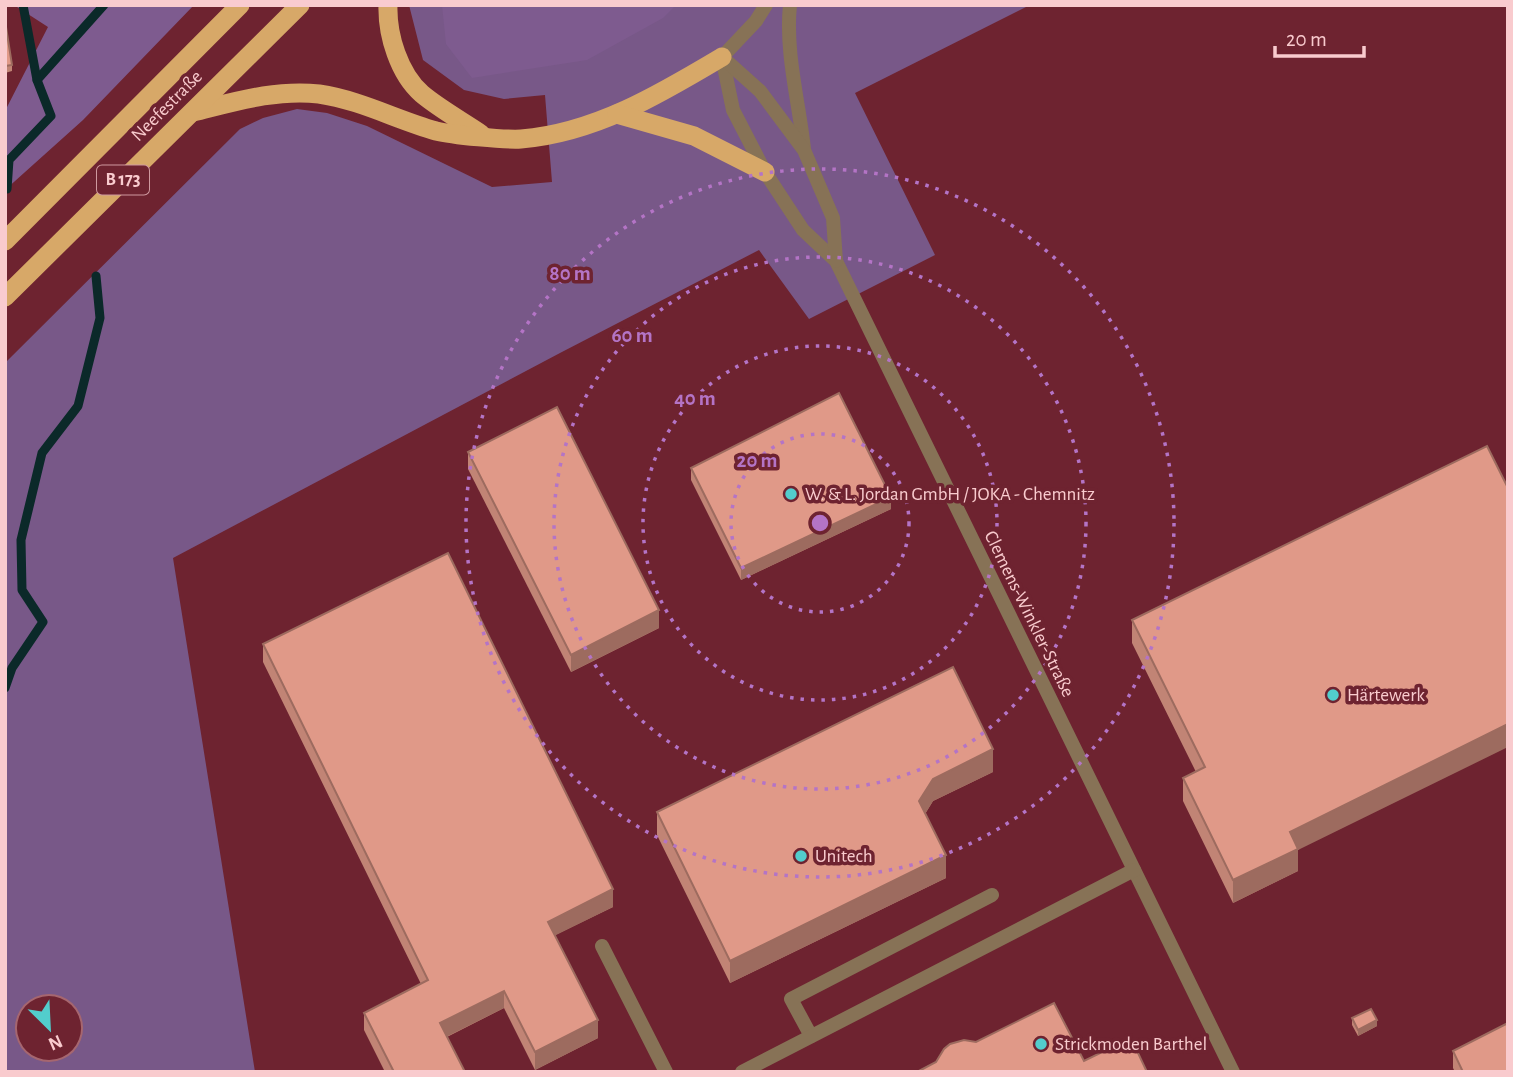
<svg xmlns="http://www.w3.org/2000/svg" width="1513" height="1077" viewBox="0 0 1513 1077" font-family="'Alegreya Sans',sans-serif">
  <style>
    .green { fill: #785888; fill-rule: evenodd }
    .forest { fill: #7e5b8f }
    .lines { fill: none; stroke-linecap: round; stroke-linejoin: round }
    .stream { stroke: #0b2929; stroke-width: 9 }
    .service { stroke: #877256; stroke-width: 14 }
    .minor { stroke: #877256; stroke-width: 14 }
    .trunk { stroke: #d7a868; stroke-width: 19 }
    .wall { fill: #c18475 }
    .shaded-wall { fill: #9d6b5f }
    .building { fill: #e09988; stroke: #9d6b5f; stroke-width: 2 }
    .ring { fill: none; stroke: #b474c6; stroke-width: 3.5; stroke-dasharray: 3.5 7 }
    .poi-dot { fill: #52cdcc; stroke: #6e2330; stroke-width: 2.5 }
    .labels { text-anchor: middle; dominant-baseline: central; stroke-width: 7; stroke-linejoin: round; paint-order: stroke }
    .shield { fill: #6e2330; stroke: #cf999f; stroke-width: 2 }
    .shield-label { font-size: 18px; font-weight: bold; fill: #f9cbce }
    .street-label { font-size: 19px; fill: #f9cbce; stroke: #6e2330 }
    .poi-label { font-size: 19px; fill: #f9cbce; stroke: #6e2330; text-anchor: start }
    .centre { fill: #b474c6; stroke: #6e2330; stroke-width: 3.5 }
    .ring-label { font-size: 21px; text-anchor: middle; font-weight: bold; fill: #b474c6; stroke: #6e2330; stroke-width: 7; stroke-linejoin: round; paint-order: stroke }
  </style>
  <rect width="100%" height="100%" fill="#6e2330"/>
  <path class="green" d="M409,5H1030L855,93L935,255L809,319L759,250L560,353L173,558L255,1072H5V363L240,129L263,118L297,109L327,113L367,126L492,187L552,182L545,95L504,99L464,90L423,60ZM28,1007H70V1049H28Z"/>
  <g class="forest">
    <path d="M14,5H194L83,120L5,190V111L48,27Z"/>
    <path d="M442,5L602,7L605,5H676L663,18L587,60L472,78L446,44Z"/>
  </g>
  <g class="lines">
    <g class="stream">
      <path d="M37,80L104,5"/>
      <path d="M7,189L9,160L51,116L37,80L23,5"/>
      <path d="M5,688L12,668L43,622L22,590L21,540L42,453L78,406L100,318L96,276"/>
    </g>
    <g class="service">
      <path d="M602,946L666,1072"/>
      <path d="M811,1036L791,999L992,895"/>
    </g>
    <g class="minor">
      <path d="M790,5C785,52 799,102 804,149"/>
      <path d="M722,57L733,110L765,172L803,230L836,261L1233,1072"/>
      <path d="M722,57L760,91L804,150L833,218L836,261"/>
      <path d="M722,57L756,21L766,5"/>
      <path d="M742,1072L1134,870"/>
    </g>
    <g class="trunk">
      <path d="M388,5C387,35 399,74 422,94C440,109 462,121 481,134"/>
      <path d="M193,112C234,102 276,89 319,94C360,100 397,120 436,131C452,135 505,140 521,139C595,133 660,94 722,57"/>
      <path d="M617,114L694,136L765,172"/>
      <path d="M5,241L240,5"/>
      <path d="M5,297L300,5"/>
    </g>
  </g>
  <g class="wall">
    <path d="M5,27L12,65V71L5,73Z"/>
    <path d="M468,452L659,628L571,672L468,469Z"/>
    <path d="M691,468L891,509L741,580L691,480Z"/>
    <path d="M1132,620L1298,850V871L1233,903L1183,801V778L1196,772L1132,643Z"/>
    <path d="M263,644L613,907L555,935L598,1038L535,1070L504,1008L447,1037L465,1072H385L364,1030V1013L421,984L263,662Z"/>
    <path d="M993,772L933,801L925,814L946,878L730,983L657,835V812Z"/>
    <path d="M1352,1018L1377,1026L1358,1036L1352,1025Z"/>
    <path d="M1453,1051L1508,1072H1455L1453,1068Z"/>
  </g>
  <g class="shaded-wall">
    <path d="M891,497V509L741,580V568Z"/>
    <path d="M659,610V628L571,672V655Z"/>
    <path d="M1508,724V747L1298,850V871L1233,903V880L1290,832Z"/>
    <path d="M993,749V772L933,801L919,824V801L933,779Z"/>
    <path d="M946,855V878L730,983V961Z"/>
    <path d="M613,889V907L548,939V922Z"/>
    <path d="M504,991V1008L440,1040V1023Z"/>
    <path d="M598,1020V1038L535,1070V1052Z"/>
    <path d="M1377,1020V1026L1358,1036V1030Z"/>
  </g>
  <g class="building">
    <path d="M5,27H6L12,65L5,66Z"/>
    <path d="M839,393L891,497L741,568L691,468Z"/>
    <path d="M557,407L659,610L571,655L468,452Z"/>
    <path d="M1487,446L1508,488V724L1290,832L1298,849L1233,880L1183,778L1205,767L1132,620Z"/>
    <path d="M448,553L613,889L548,922L598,1020L535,1052L504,991L440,1023L465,1072H394L364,1013L428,980L263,644Z"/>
    <path d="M953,667L993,749L933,779L919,801L946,855L730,961L657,812Z"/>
    <path d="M1054,1003L1084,1061L1131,1038L1147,1072H917L936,1062L944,1049L950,1044L964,1040L976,1042Z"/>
    <path d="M1371,1009L1377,1020L1358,1030L1352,1018Z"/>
    <path d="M1508,1023V1072H1463L1453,1051Z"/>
  </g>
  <g class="ring">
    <circle cx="820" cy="523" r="89"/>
    <circle cx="820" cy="523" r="177"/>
    <circle cx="820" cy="523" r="266"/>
    <circle cx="820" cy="523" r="354"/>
  </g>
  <g class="poi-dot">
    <circle cx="791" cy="494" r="7"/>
    <circle cx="1333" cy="695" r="7"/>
    <circle cx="801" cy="856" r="7"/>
    <circle cx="1041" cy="1044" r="7"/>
  </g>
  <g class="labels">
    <rect class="shield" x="97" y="165.5" width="52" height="29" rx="5"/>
    <g class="shield-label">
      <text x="123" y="180">B 173</text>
    </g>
    <g class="street-label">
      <text transform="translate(167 106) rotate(-45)">Neefestraße</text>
      <text transform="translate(1029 614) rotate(64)">Clemens-Winkler-Straße</text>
    </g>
    <g class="poi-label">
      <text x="805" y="494">W. &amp; L. Jordan GmbH / JOKA - Chemnitz</text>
      <text x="1347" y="695">Härtewerk</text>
      <text x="815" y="856">Unitech</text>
      <text x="1055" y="1044">Strickmoden Barthel</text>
    </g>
  </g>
  <circle cx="820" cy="523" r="10" class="centre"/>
  <g class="ring-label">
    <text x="570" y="280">80 m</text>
    <text x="632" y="342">60 m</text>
    <text x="695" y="405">40 m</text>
    <text x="757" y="467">20 m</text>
  </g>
  <rect width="1513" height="1077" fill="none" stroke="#f9cbce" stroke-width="14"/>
  <g transform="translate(49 1028) rotate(156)"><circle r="33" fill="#6e2330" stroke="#a6666f" stroke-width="2"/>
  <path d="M0-5L12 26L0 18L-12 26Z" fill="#52cdcc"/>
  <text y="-10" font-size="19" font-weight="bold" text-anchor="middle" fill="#f9cbce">N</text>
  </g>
  <path d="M1275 46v10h89v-10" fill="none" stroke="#f9cbce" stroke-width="3.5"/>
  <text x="1286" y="46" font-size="21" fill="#f9cbce" stroke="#6e2330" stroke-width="5" paint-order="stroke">20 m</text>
</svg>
